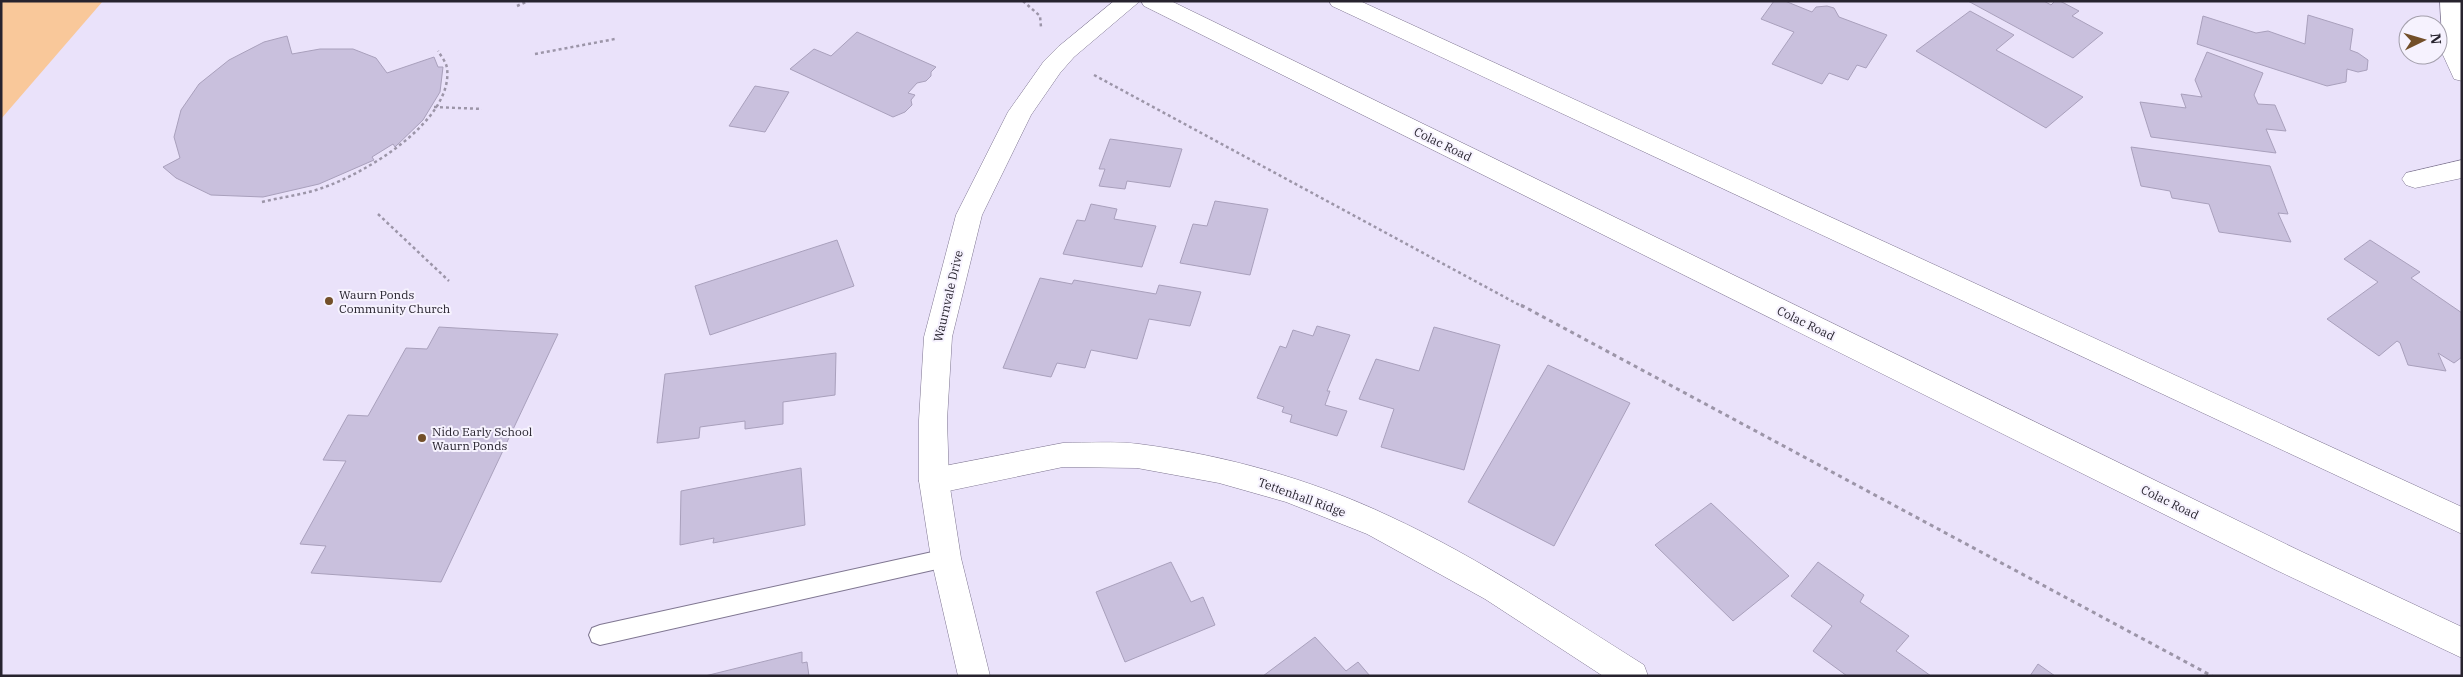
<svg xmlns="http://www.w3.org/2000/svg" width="2463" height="677" viewBox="0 0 2463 677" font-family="'IBM Plex Serif',serif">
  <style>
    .green { fill: #f9c89a }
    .building { fill: #c9c0dd; stroke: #a9a0bc }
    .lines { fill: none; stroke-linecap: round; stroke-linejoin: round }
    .service-casing { stroke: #7f7691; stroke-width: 2 }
    .minor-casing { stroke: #7f7691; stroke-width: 1 }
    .tertiary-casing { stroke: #7f7691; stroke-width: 1 }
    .trunk-casing { stroke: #7f7691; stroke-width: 1 }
    .path-far1 { stroke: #9c95a8; stroke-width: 2.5; stroke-dasharray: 3 3; stroke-linecap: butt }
    .path { stroke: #9c95a8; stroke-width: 3; stroke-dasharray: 4 4; stroke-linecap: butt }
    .service { fill: #fff; fill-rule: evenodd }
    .minor { fill: #fff; fill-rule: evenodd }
    .tertiary { fill: #fff; fill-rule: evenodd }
    .trunk { fill: #fff; fill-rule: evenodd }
    .poi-dot { fill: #734f29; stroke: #f6f2fe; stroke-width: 2 }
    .labels { text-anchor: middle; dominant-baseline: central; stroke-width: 4; stroke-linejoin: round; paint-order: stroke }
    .street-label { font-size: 12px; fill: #27232e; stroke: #f6f2fe }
    .poi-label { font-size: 12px; fill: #27232e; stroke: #f6f2fe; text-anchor: start }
  </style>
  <rect width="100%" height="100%" fill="#eae2fa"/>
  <path class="green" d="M1,1H103L1,119Z"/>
  <g class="building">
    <path d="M1774,1H1785L1812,12L1816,7L1827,6L1834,8L1839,17L1887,35L1866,68L1857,65L1848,80L1829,73L1822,84L1772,64L1794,32L1761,19Z"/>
    <path d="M1968,1H2044L2051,5L2055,1H2060L2079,11L2072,16L2103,33L2073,58Z"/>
    <path d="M1970,11L2014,35L1996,50L2083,97L2046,128L1916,51Z"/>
    <path d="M2308,15L2353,29L2350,50L2358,53L2368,60L2367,70L2358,72L2347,69L2346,82L2327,86L2197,44L2203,16L2256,33L2268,31L2305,44Z"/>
    <path d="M857,32L936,67L931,72V76L926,81L917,83L908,93L915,95L911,100L912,105L905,112L893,117L790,69L814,49L831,56Z"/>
    <path d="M287,36L292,54L320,49H353L376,58L387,73L434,57L438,67H443L440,92L423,120L395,147L393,144L372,157L374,160L319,184L263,197L211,195L176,178L163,167L180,158L174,137L181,110L199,84L229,60L264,42Z"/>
    <path d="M2207,52L2263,73L2254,95L2258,104L2275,105L2286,131L2266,129L2276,153L2151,137L2140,102L2186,108L2181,94L2202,97L2195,80Z"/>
    <path d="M755,86L789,92L765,132L729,126Z"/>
    <path d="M1110,139L1182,149L1170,187L1127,181L1125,189L1099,186L1105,169H1099Z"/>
    <path d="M2131,147L2270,166L2288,214L2278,213L2291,242L2219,232L2209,204L2172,198L2170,191L2141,186Z"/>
    <path d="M1215,201L1268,209L1250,275L1180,263L1193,224L1207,226Z"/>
    <path d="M1091,204L1117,209L1114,219L1156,226L1142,267L1063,254L1077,220L1085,221Z"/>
    <path d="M837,240L854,286L710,335L695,286Z"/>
    <path d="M2370,240L2420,272L2411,278L2462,313V357L2454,363L2438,353L2446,371L2408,365L2400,343L2397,341L2379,356L2327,319L2378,282L2344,259Z"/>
    <path d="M1040,278L1072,284L1074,280L1156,294L1159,285L1201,292L1190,326L1149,319L1137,359L1091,350L1085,368L1057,363L1051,377L1003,368Z"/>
    <path d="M1317,326L1350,335L1327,391H1330L1325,405L1347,411L1337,436L1290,422L1292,415L1282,412L1284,407L1257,398L1280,346L1286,348L1293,330L1313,336Z"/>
    <path d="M439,327L558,334L441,582L311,573L326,546L300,544L346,461L323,460L348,415L368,416L406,348L427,349Z"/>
    <path d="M1434,327L1500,345L1464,470L1381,447L1394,409L1359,399L1376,359L1419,371Z"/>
    <path d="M836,353L835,395L783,402V424L745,429V421L700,427L699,438L657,443L665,374Z"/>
    <path d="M1548,365L1630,403L1554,546L1468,502Z"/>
    <path d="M801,468L805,525L713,543L714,538L680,545L681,491Z"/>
    <path d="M1711,503L1789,576L1733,621L1655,545Z"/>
    <path d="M1171,562L1191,602L1203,597L1215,625L1125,662L1096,592Z"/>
    <path d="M1818,562L1864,595L1860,602L1909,636L1896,651L1931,676H1847L1813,651L1832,626L1791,596Z"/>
    <path d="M1315,637L1346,671L1358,662L1370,676H1263Z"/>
    <path d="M802,652V663L807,662L809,676H705Z"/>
    <path d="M2038,664L2055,676H2030Z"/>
  </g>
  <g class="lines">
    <g class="service-casing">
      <path id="service" d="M946,549L953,551L957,558L953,565L946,567L600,645L592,642L589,635L592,628L600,625Z"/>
    </g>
    <g class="minor-casing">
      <g id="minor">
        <path d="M2440,1H2462V81L2454,79L2443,55Z"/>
        <path d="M2462,160V178L2415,188L2406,185L2402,179L2406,173Z"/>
        <path d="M1063,443C1088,443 1114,441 1139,444C1224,455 1311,479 1389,516C1478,557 1561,613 1644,665L1648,676H1603L1485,599L1367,534L1286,502L1219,483L1137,468L1063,467L934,494L923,490L919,481L923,472L934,468Z"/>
      </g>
    </g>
    <g class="tertiary-casing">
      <path id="tertiary" d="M1114,1H1140L1074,57L1060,73L1031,115L982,215L952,337L947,420L949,481L961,558L990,676H958L931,558L919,481V420L924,337L956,215L1008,112L1044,61L1058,47Z"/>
    </g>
    <g class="trunk-casing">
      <g id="trunk">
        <path d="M1141,1H1171L2296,549L2462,627V658L2274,569L1144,6Z"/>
        <path d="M1329,1H1360L2462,507V534L1332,6Z"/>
      </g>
    </g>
    <g class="path-far1">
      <path d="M1023,1L1040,16L1041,27"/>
      <path d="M517,6L528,1"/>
      <path d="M535,54L615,39"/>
      <path d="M1094,75L1523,307"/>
      <path d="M434,107L482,109"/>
      <path d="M262,202C282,197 302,195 322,188C364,174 454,121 447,68C446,62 441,56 438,51"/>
      <path d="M378,214L449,281"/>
    </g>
    <path class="path" d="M1521,305L2212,676"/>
    <use href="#service" class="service"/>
    <use href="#minor" class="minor"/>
    <use href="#tertiary" class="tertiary"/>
    <use href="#trunk" class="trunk"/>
  </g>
  <g class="poi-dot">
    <circle cx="329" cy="301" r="5"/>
    <circle cx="422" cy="438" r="5"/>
  </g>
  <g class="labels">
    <g class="street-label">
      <text transform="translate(1443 144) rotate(26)">Colac Road</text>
      <text transform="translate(948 296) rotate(-77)">Waurnvale Drive</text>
      <text transform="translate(1806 323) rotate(26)">Colac Road</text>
      <text transform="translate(1302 497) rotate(20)">Tettenhall Ridge</text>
      <text transform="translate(2170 502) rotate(26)">Colac Road</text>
    </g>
    <g class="poi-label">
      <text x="339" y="294">Waurn Ponds<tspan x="339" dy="14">Community Church</tspan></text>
      <text x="432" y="431">Nido Early School<tspan x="432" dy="14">Waurn Ponds</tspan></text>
    </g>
  </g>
  <rect width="2463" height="677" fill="none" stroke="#27232e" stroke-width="5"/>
  <g transform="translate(2423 40) rotate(85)"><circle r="24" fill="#f6f2fe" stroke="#a39fab"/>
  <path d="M0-4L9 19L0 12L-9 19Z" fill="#734f29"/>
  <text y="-8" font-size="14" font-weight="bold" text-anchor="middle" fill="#27232e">N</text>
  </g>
</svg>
